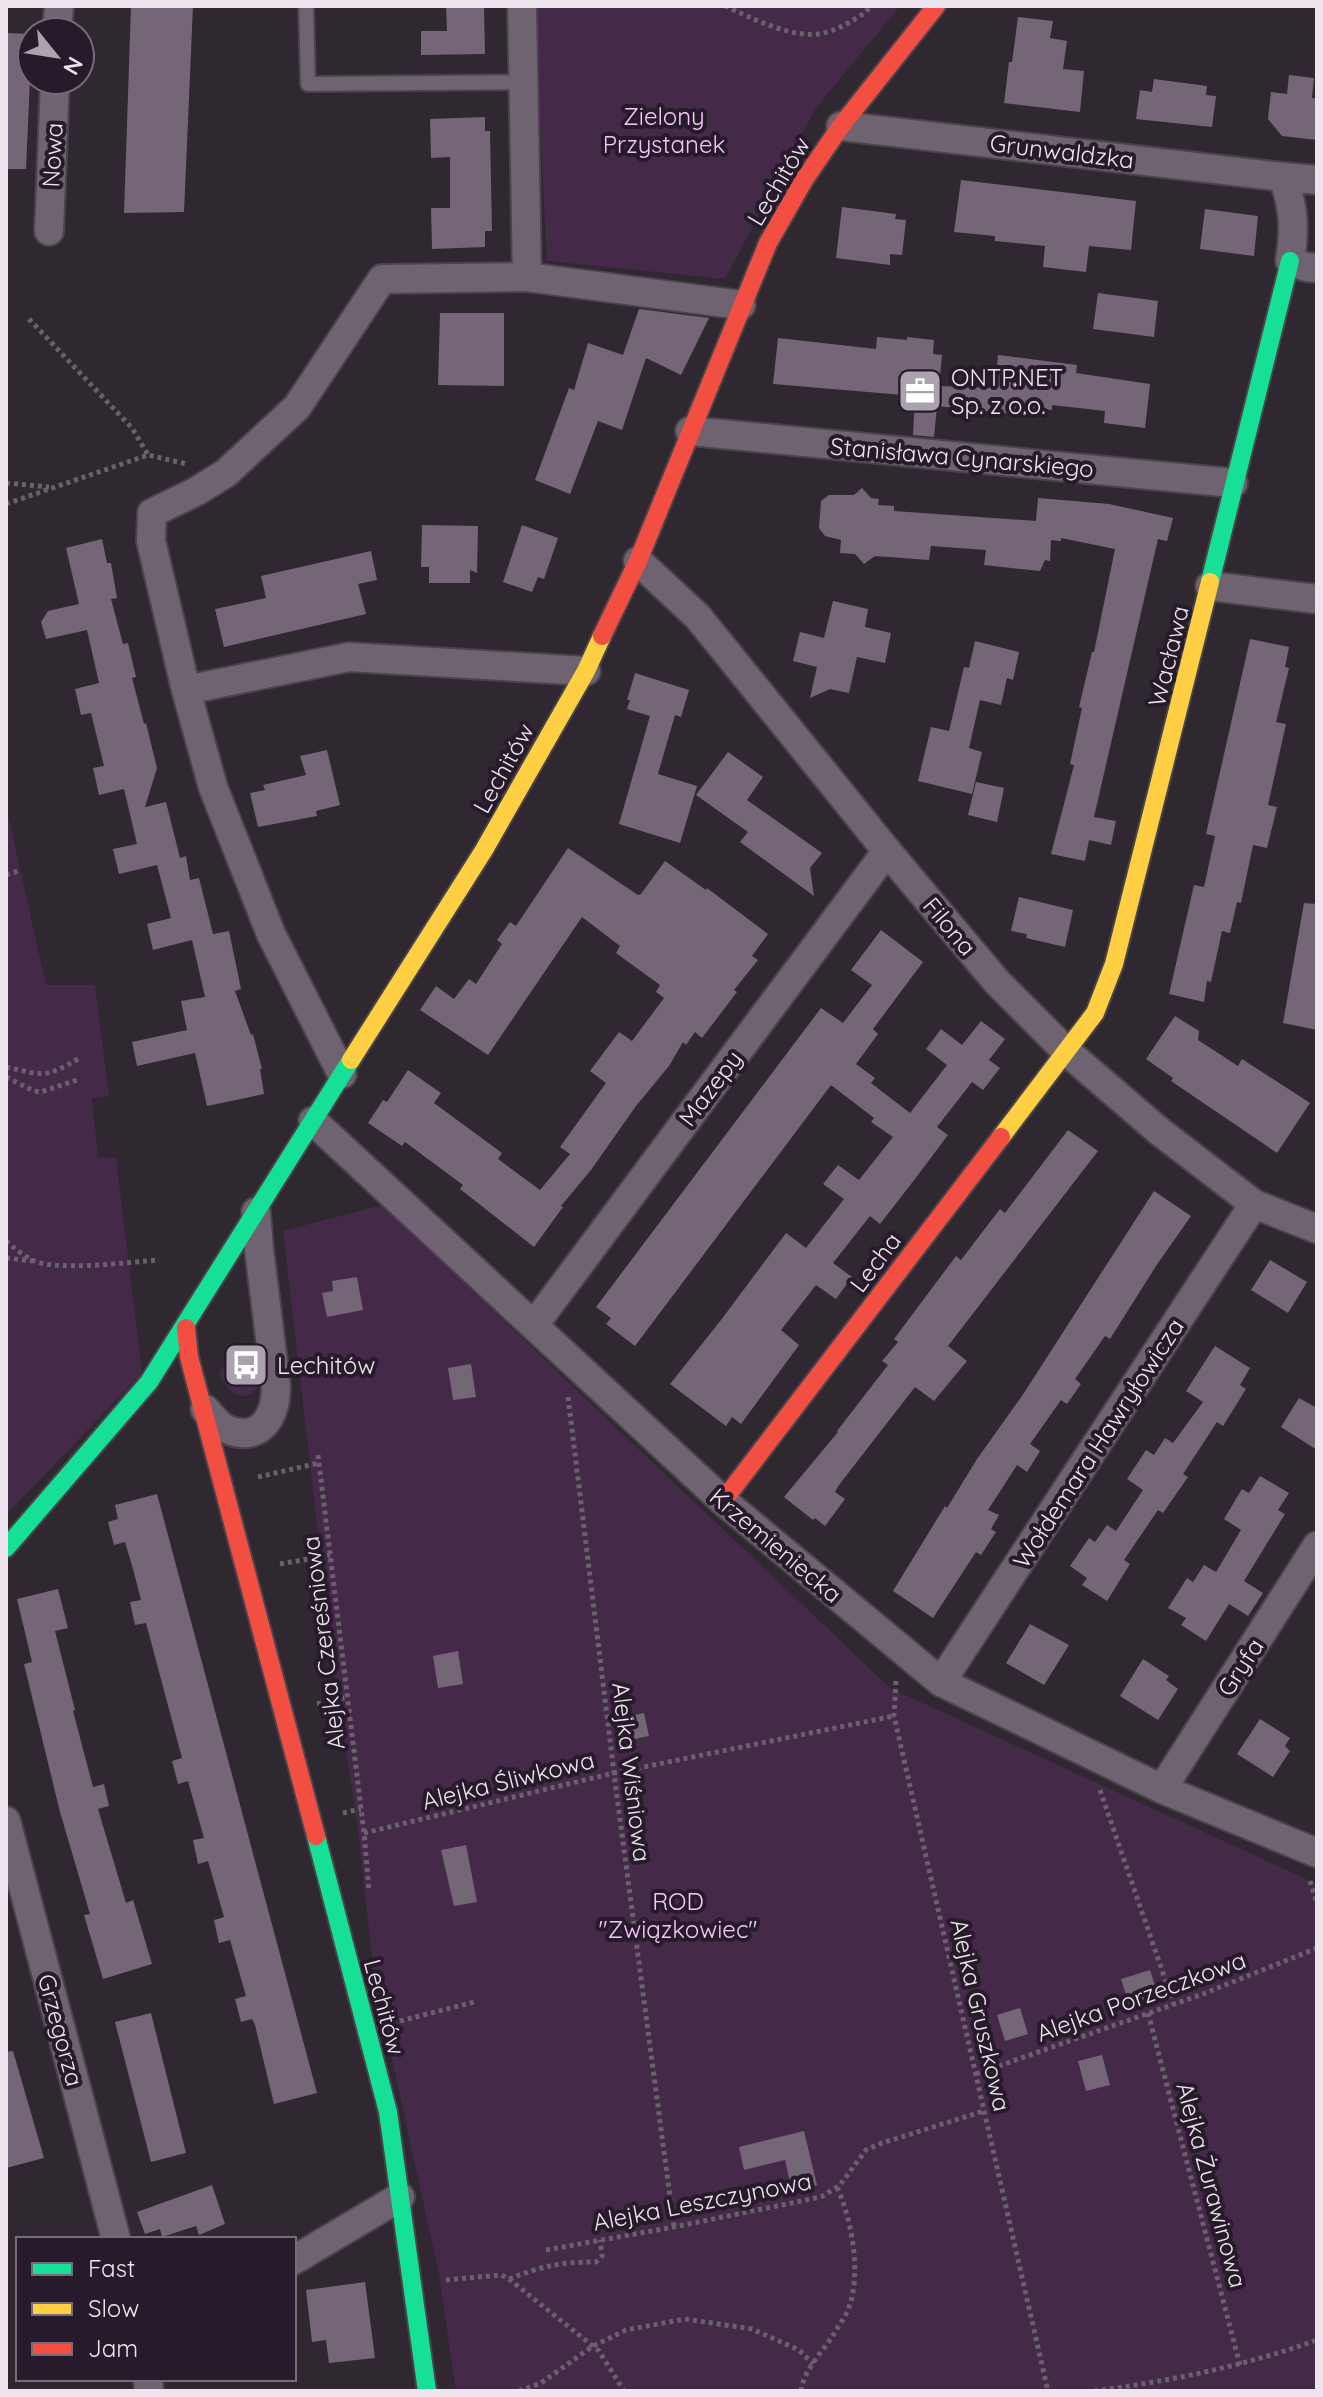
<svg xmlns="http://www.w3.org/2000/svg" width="1323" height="2397" viewBox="0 0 1323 2397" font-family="Quicksand,sans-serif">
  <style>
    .green { fill: #442949 }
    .building { fill: #746676 }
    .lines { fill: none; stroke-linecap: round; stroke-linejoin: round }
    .lane-casing { stroke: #49434a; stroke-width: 18 }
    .street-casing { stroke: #49434a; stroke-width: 32 }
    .fast-casing { stroke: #49434a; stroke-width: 22 }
    .slow-casing { stroke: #49434a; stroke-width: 22 }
    .jam-casing { stroke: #49434a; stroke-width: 22 }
    .path { stroke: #6a616c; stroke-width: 5; stroke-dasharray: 4 4; stroke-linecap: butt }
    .lane { stroke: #6f6371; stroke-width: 14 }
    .street { stroke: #6f6371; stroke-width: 28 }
    .fast { stroke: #16e098; stroke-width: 18 }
    .slow { stroke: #ffcf43; stroke-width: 18 }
    .jam { stroke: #f24e42; stroke-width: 18 }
    .labels { text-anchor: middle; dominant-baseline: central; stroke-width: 8; stroke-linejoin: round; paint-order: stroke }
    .park-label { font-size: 24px; fill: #f3c5fc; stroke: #271a2a }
    .street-label { font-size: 24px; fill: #ede4ee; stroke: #271a2a }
    .poi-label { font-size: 24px; fill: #ede4ee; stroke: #271a2a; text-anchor: start }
  </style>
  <rect width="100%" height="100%" fill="#2f2830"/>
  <g class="green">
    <path d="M534,6H900L815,109L725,279L547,261Z"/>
    <path d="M6,806L46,985H95L109,1096L92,1098L98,1157L116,1158L142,1373L6,1515Z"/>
    <path d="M382,1205L890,1688L1317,1884V2391H456L439,2274L374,1977L358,1829L333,1662L283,1231Z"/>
    <path d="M243,1341L247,1345L248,1357L242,1358L244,1380L262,1378C252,1407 228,1397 219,1373Z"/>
  </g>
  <g class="building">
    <path d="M131,6H193L184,212L124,213Z"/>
    <path d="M446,6H484L485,54L421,55V31H447Z"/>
    <path d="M1018,17L1053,21L1050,38L1067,41L1063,69L1084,71L1080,112L1004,103L1009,62H1012Z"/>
    <path d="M6,33L32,34L26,169H6Z"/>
    <path d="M1289,75L1314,78L1312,98L1317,99V140L1282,136L1268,119L1271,92L1287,94Z"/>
    <path d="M1154,79L1207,86L1206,95L1216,96L1212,127L1136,119L1140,90L1152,92Z"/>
    <path d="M485,117V131H490L492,231H485V247L432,249L431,208H450V157L431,158L430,119Z"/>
    <path d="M961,180L1136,201L1131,250L1089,246L1086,272L1043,267L1045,246L995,241V236L954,232Z"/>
    <path d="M842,207L896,214L895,219L906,220L902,255L890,254V265L836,258Z"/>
    <path d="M1205,209L1258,216L1254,256L1200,249Z"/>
    <path d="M1098,293L1158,301L1154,337L1093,329Z"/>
    <path d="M639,309L709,318L681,375L646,358L622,430L598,421L570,494L535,480L569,388L574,390L588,343L623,355Z"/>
    <path d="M440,313H504V386L438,385Z"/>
    <path d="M877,337L907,340V337L934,340L933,354L942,355L939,386L995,388L998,355L1077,365L1076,373L1150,384L1145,428L1104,423L1105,411L1052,405V410L1039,409L1038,417L937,406L934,437L913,435L915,396L773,384L778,338L876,349Z"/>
    <path d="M862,488L871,498L879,499L878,505L894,506V511L1036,521L1038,498L1109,504L1173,518L1167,541L1158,539L1094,817L1116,821L1111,845L1089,840L1085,861L1051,854L1074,765L1070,764L1082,708L1079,707L1092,652H1094L1115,549L1061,538V541L1051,540L1050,561L1045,560L1040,571L984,565L986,550L931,546L929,560L875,556L864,564L855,554L840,553L841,540L825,536L819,528L821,501L829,495H854Z"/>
    <path d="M422,525L478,526L477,573L470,570V583H429V567H421Z"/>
    <path d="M522,525L558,538L544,579L538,577L532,592L503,582Z"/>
    <path d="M102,539L107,563H111L117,598L111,599L123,644L128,643L136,677L132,678L144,724L146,723L157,768L145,807L166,802L180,858L186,856L190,880L199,878L213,934L229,931L241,989L235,991L251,1035L253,1034L262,1069H260L264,1094L207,1106L195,1053L137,1066L132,1042L187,1030L181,1001L205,997L192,940L153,950L147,924L171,918L157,865L119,874L113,849L137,844L124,789L99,795L93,768L104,766L91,713L81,715L75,689L99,683L87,630L46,639L41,622L48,611L79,604L66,548Z"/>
    <path d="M371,551L377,580L358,584L366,614L224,647L215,609L266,598L261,576Z"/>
    <path d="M833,601L868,609L865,627L891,633L885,663L857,657L849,693L830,689L810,698L817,667L793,661L800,632L824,638Z"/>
    <path d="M1250,639L1289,647L1285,667L1289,668L1276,722L1286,724L1268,805L1277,807L1267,848L1253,845L1241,903L1237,902L1230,933L1222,931L1211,982L1207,981L1204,1002L1169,994L1194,885L1204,887L1215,836L1206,834Z"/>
    <path d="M975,641L1019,652L1013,680L1007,678L1001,705L980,700L969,748L982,752L972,794L918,781L931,727L949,731L964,667L969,668Z"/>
    <path d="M635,673L689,690L681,717L675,715L658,774L697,786L680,843L619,824L650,716L627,709L630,700H627Z"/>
    <path d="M327,750L340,805L316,811L317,816L258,827L250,793L265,790L263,785L306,775L300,756Z"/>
    <path d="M728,752L763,777L747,800L822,853L810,868L814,896L740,842L748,832L696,795Z"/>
    <path d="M976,782L1004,788L997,822L968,815Z"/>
    <path d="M568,848L638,895L641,894L665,861L706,890L707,888L768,934L752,956L758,960L734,990L737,992L702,1038L695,1032L686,1045L683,1042L669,1066L636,1106L591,1170L561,1206L563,1207L534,1247L460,1189L463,1185L405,1142L402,1146L368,1123L383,1100L387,1102L408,1070L441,1093L434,1103L502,1153L498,1159L540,1190L570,1154L560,1147L606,1083L590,1071L619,1032L632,1041L664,998L656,992L660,985L616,953L620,946L582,917L488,1055L420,1010L436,986L454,999L469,979L476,984L502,944L497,940L510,922L516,926Z"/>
    <path d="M1019,897L1073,910L1065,947L1026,938L1027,934L1011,931Z"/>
    <path d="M1304,903L1317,904V1030L1283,1023Z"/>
    <path d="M881,930L923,962L873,1029L878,1034L856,1064L875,1078L871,1083L910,1113L947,1065L926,1049L941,1029L962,1045L981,1021L1005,1039L989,1060L1000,1068L983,1090L972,1082L937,1127L948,1135L918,1175L880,1224L870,1216L833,1263L852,1277L836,1299L816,1285L781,1330L799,1345L741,1424L732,1417L726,1426L670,1384L721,1320L786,1233L806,1248L844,1199L823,1184L838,1165L859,1180L893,1137L871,1122L874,1118L831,1085L635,1346L606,1324L611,1318L596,1307L821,1008L843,1023L872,985L851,970Z"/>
    <path d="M1175,1016L1199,1031L1198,1040L1238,1066L1242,1059L1310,1103L1277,1153L1171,1081L1173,1078L1146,1059Z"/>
    <path d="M1068,1130L1098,1151L948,1346L967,1361L934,1401L915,1387L839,1485L835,1492L845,1499L825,1526L815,1518L813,1520L784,1497L838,1432L837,1431L888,1365L882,1361L898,1342L894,1339L956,1256L961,1260L1000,1209L1005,1213Z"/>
    <path d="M1154,1191L1191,1216L1156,1266L1110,1339L1105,1336L1075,1379L1081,1384L1067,1404L1061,1400L1030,1444L1040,1451L1027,1472L1017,1465L988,1510L999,1515L991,1529L996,1532L981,1555L976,1552L933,1618L893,1591L945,1506L947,1508L977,1459L1022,1396Z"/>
    <path d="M1270,1260L1307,1282L1288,1313L1251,1290Z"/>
    <path d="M357,1277L363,1310L327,1317L322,1293L333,1291L332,1281Z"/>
    <path d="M1215,1346L1250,1368L1240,1385L1246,1389L1223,1426L1217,1422L1183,1474L1188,1477L1163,1513L1158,1510L1124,1560L1130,1564L1107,1601L1082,1585L1087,1578L1070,1566L1089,1538L1095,1542L1107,1525L1116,1531L1143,1490L1127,1479L1146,1450L1154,1455L1165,1438L1173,1443L1203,1402L1186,1391Z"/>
    <path d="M471,1364L476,1397L453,1400L448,1368Z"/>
    <path d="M1299,1398L1317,1408V1450L1281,1427Z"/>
    <path d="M1260,1476L1289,1493L1278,1510L1285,1514L1244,1581L1263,1593L1248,1616L1229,1604L1206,1641L1181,1625L1186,1618L1168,1608L1187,1578L1193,1582L1204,1565L1216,1572L1241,1530L1224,1519L1242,1489L1249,1493Z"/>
    <path d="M157,1494L317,2093L274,2104L255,2025L252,2019L241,2022L235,1999L246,1996L230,1940L219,1943L214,1920L224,1917L208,1861L198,1864L193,1840L204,1838L188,1781L178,1784L172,1761L182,1758L146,1623L135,1625L130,1602L141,1600L133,1569L125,1542L114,1545L108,1522L118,1519L115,1505Z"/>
    <path d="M58,1589L68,1628L55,1631L75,1710L73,1711L93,1787L104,1784L109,1806L98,1809L126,1903L133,1900L152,1964L103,1979L84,1915L90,1914L60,1812L24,1664L32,1662L17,1599Z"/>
    <path d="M1030,1624L1069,1645L1044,1685L1006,1663Z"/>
    <path d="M458,1651L463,1684L438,1688L433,1656Z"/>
    <path d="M1143,1659L1169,1676L1166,1680L1178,1689L1158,1720L1120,1696Z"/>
    <path d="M644,1713L649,1736L625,1741L620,1718Z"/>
    <path d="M1260,1719L1290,1738L1285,1746L1290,1751L1273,1777L1237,1754Z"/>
    <path d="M466,1845L477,1902L454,1906L441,1850Z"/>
    <path d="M1150,1970L1159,1998L1130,2008L1121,1979Z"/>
    <path d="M1020,2008L1028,2034L1005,2041L997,2015Z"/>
    <path d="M151,2013L186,2153L151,2162L115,2022Z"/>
    <path d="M13,2051L44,2158L6,2168V2052Z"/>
    <path d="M1102,2055L1110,2085L1086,2091L1078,2061Z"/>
    <path d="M804,2131L817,2185L792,2191L785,2160L744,2170L739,2147Z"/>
    <path d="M212,2185L225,2224L199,2235L196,2226L162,2237L160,2229L145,2234L137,2212Z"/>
    <path d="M365,2282L375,2358L329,2363L326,2340L312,2342L306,2290Z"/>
  </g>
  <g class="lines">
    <g class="lane-casing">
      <path id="lane" d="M306,6L308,84L524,82"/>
    </g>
    <g class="street-casing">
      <g id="street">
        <path d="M522,6L527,277L741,305"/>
        <path d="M57,32L59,6"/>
        <path d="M841,126L1283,177"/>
        <path d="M1317,180L1283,177C1294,208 1295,228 1290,261L1306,267L1317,268"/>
        <path d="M49,231L55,80"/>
        <path d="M690,431L1233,483"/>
        <path d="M638,561L698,617L887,851L997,982L1066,1051L1159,1131L1254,1204L1317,1229"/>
        <path d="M1210,586L1317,599"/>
        <path d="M186,690L349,657L586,671"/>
        <path d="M342,1074L271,934L213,787L186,690L151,541L152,513L197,491L226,473L297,407L382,279L527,277"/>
        <path d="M313,1121L723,1501L941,1682L1162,1789L1317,1853"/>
        <path d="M534,1325L887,851"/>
        <path d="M205,1409C211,1415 217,1424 224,1428C259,1445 276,1418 276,1386L259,1249L256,1212"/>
        <path d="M941,1682L1254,1204"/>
        <path d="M1162,1789L1317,1546"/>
        <path d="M6,1821L116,2239"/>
        <path d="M294,2260L400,2197"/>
        <path d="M148,2379L149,2391"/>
      </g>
    </g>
    <g class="fast-casing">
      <g id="fast">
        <path d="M1210,582L1290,261"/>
        <path d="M6,1548L149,1382L351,1060"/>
        <path d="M316,1836L388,2112L427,2391"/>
      </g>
    </g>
    <g class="slow-casing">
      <g id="slow">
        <path d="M351,1060L484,850L586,671L602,636"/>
        <path d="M1001,1137L1095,1013L1114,964L1210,582"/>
      </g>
    </g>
    <g class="jam-casing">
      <g id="jam">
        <path d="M602,636L638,561L768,243L804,180L841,126L936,6"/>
        <path d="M186,1328L189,1357L316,1836"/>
        <path d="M723,1501L1001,1137"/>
      </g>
    </g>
    <g class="path">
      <path d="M725,6C752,18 797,42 827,32C841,28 854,20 866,12L870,6"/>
      <path d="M29,319L132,428L148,455"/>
      <path d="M6,483L49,487"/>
      <path d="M6,504L148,455L187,464"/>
      <path d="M6,875L18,871"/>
      <path d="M6,1067C44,1075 43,1079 78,1059"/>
      <path d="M6,1077L34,1091L41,1092L80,1079"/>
      <path d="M6,1241C14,1248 23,1255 32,1260C56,1272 130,1262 159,1260"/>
      <path d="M6,1258L33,1261"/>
      <path d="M568,1397L616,1789L674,2227"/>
      <path d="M318,1455L364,1833L369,1891"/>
      <path d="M258,1477L319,1463"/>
      <path d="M280,1564L330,1555"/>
      <path d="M896,1681L894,1716L1048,2391"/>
      <path d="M317,1704L347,1697"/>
      <path d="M1100,1790L1174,2005"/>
      <path d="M343,1813L361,1809"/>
      <path d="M364,1833L614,1773L894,1716"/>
      <path d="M1310,1881L1317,1903"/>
      <path d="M1148,2013L1240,2365"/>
      <path d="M400,2021L474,2002"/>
      <path d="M976,2074L1203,1994L1317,1948"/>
      <path d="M546,2250L674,2227L821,2197L840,2185L866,2150L882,2143L984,2111"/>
      <path d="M509,2279C542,2266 560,2262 596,2262L602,2256L600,2240"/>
      <path d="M446,2280L501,2275L509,2279L599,2351L624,2391"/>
      <path d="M519,2391L541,2383L593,2346L626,2330L685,2319L752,2329L799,2350L813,2364"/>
      <path d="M801,2391C803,2372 821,2353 832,2337C837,2328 844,2319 848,2310C862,2275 852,2220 837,2187"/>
      <path d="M1094,2391C1170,2381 1245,2366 1317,2340"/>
    </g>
    <use href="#lane" class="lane"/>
    <use href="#street" class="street"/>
    <use href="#fast" class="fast"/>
    <use href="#slow" class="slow"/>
    <use href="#jam" class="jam"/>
  </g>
  <defs>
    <g id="office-square" transform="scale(2.3)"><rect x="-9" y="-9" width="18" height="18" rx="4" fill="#aaa2ac" stroke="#271a2a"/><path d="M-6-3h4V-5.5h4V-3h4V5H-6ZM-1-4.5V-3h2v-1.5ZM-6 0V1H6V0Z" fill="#fff"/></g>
    <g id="bus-square" transform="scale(2.3)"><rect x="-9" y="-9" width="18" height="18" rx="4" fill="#aaa2ac" stroke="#271a2a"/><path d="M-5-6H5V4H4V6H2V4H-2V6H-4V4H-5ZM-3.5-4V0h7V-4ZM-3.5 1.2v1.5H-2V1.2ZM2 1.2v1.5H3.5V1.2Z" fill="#fff"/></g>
  </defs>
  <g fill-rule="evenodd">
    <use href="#office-square" x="920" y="391"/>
    <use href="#bus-square" x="246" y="1365"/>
  </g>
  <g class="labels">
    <g class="park-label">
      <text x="664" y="116">Zielony<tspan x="664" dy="28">Przystanek</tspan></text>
      <text x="678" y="1901">ROD<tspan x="678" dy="28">"Związkowiec"</tspan></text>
    </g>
    <g class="street-label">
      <text transform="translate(1062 151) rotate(7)">Grunwaldzka</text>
      <text transform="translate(52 155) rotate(-87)">Nowa</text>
      <text transform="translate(778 181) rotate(-59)">Lechitów</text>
      <text transform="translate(962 457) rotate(5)">Stanisława Cynarskiego</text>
      <text transform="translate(1168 656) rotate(-76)">Wacława</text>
      <text transform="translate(503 768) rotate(-61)">Lechitów</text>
      <text transform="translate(950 926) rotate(50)">Filona</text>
      <text transform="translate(710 1088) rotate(-53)">Mazepy</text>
      <text transform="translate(875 1262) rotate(-53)">Lecha</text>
      <text transform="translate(1098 1443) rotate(-57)">Wołdemara Hawryłowicza</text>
      <text transform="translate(776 1545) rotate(40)">Krzemieniecka</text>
      <text transform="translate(323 1643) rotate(-97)">Alejka Czereśniowa</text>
      <text transform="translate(1240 1667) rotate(-57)">Gryfa</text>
      <text transform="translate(632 1772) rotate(83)">Alejka Wiśniowa</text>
      <text transform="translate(508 1780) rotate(-14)">Alejka Śliwkowa</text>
      <text transform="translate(1141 1996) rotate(-20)">Alejka Porzeczkowa</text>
      <text transform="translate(385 2007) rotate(75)">Lechitów</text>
      <text transform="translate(981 2015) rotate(77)">Alejka Gruszkowa</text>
      <text transform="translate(61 2030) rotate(75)">Grzegorza</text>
      <text transform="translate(1212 2185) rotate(75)">Alejka Żurawinowa</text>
      <text transform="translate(702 2201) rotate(-11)">Alejka Leszczynowa</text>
    </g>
    <g class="poi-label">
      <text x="951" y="377">ONTP.NET<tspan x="951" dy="28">Sp. z o.o.</tspan></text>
      <text x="277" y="1365">Lechitów</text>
    </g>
  </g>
  <rect width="1323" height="2397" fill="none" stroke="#ede4ee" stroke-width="16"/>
  <rect x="16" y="2237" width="280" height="144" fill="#271a2a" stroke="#766b78" stroke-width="2"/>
  <rect x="32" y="2263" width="40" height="12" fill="#16e098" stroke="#766b78" stroke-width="2"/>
  <text x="88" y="2277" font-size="24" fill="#ede4ee">Fast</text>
  <rect x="32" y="2303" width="40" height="12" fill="#ffcf43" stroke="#766b78" stroke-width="2"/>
  <text x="88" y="2317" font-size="24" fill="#ede4ee">Slow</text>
  <rect x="32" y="2343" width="40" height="12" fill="#f24e42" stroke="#766b78" stroke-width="2"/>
  <text x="88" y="2357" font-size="24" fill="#ede4ee">Jam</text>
  <g transform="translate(56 56) rotate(120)"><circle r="38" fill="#271a2a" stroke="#766b78" stroke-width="2"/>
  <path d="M0-6L14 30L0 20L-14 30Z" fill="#aaa2ac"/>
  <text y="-12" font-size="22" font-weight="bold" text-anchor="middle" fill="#ede4ee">N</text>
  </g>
</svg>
